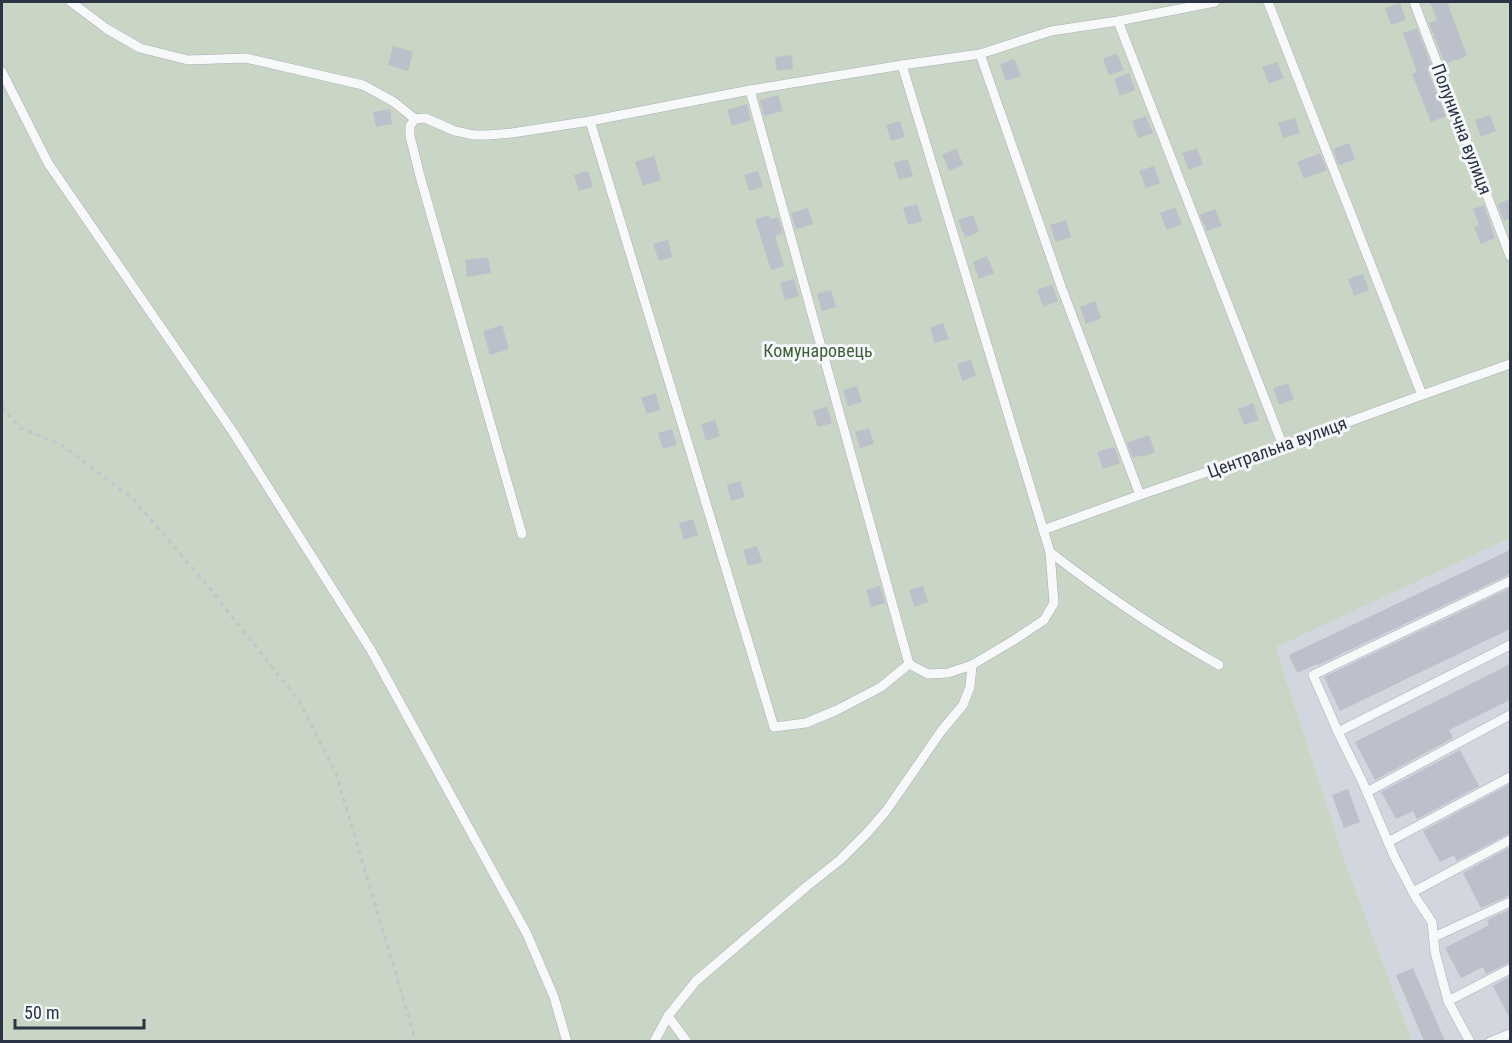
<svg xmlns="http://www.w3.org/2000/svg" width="1512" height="1043" viewBox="0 0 1512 1043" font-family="'Roboto Condensed',sans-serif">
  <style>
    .built { fill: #d2d6de }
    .green { fill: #c9d6c5 }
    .building { fill: #bbc0ca }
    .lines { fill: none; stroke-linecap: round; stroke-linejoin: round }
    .service-casing { stroke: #a9aeb7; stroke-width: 10 }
    .path { stroke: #c2c5cb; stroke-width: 3; stroke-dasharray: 4.5 4.5; stroke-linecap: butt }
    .service { stroke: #f7f8fa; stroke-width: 9 }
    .labels { text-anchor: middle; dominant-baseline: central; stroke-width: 6; stroke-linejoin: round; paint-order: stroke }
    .street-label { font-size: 18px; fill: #2b3445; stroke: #f4f6f9 }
    .park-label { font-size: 18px; fill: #3f6138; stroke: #f4f6f9 }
  </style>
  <rect width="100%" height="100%" fill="#e4e7ec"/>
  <path class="built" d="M1510,538V1041H1412L1346,864L1276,646Z"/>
  <path class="green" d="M2,2H1510V538L1276,647L1346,864L1412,1041L2,1042Z"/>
  <g class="building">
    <path d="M1430,2H1447L1467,56L1445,64L1429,23L1437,20Z"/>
    <path d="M1400,3L1406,20L1391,25L1385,8Z"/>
    <path d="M1417,28L1432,68L1427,69L1446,116L1431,122L1412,74L1417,72L1403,33Z"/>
    <path d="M393,46L413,52L408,71L388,65Z"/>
    <path d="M1117,53L1124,70L1109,75L1103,59Z"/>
    <path d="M792,55L793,69L777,71L775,57Z"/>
    <path d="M1014,59L1021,76L1006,81L1000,64Z"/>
    <path d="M1277,62L1284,78L1269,84L1262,67Z"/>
    <path d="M1129,73L1135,90L1120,96L1114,79Z"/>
    <path d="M778,95L783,111L764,116L760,100Z"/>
    <path d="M747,104L751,120L732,126L727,110Z"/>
    <path d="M390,109L392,124L376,127L373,112Z"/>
    <path d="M1490,115L1496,131L1481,137L1475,120Z"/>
    <path d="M1146,116L1153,133L1138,138L1132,121Z"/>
    <path d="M1295,118L1300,133L1283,138L1278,123Z"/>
    <path d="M900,121L905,137L891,141L886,125Z"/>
    <path d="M1349,143L1355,159L1339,165L1333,149Z"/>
    <path d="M1197,148L1203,164L1189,170L1182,153Z"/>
    <path d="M957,149L963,165L949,171L942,154Z"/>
    <path d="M1320,153L1327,170L1304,179L1297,162Z"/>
    <path d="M654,156L661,180L643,186L635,162Z"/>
    <path d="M908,159L913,176L899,180L894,163Z"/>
    <path d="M1154,166L1160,183L1146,188L1139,171Z"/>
    <path d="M588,171L593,187L579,191L574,175Z"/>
    <path d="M758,171L763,187L749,191L744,175Z"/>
    <path d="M1510,199V218L1504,221L1498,204Z"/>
    <path d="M917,204L922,221L908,225L903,208Z"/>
    <path d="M1484,205L1495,238L1481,244L1474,227L1479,225L1473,209Z"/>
    <path d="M1175,207L1182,224L1167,230L1160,213Z"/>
    <path d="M808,208L813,224L796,229L791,213Z"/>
    <path d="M1215,209L1222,226L1207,231L1200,215Z"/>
    <path d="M769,215L770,219L778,217L783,233L775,236L784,266L771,270L755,219Z"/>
    <path d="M973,215L979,232L965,237L958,220Z"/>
    <path d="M1066,220L1071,237L1056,242L1050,225Z"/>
    <path d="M668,240L672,257L659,261L653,244Z"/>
    <path d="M987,256L994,273L979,279L973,262Z"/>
    <path d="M488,257L491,273L467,277L465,260Z"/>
    <path d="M1363,274L1369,290L1354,296L1348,279Z"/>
    <path d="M794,279L799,296L785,300L780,283Z"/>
    <path d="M1052,285L1058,301L1043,307L1037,290Z"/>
    <path d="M831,290L836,307L822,311L817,294Z"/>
    <path d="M1095,301L1101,318L1086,324L1080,307Z"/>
    <path d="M943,323L949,339L934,343L930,327Z"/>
    <path d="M502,325L509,349L490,355L483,331Z"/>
    <path d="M971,360L976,376L962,381L957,364Z"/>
    <path d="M1288,383L1294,399L1279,405L1273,388Z"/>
    <path d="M857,386L862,402L848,406L843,390Z"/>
    <path d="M656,393L660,410L647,414L641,398Z"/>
    <path d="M1253,403L1259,420L1244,425L1238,409Z"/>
    <path d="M827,406L832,423L818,427L813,411Z"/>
    <path d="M715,420L720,436L706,441L701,424Z"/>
    <path d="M869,428L874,444L860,448L855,432Z"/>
    <path d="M672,429L677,445L663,449L658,433Z"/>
    <path d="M1149,435L1155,452L1141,457L1140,455L1133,458L1127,443Z"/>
    <path d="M1112,447L1113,448H1115L1120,463L1103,469L1097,452Z"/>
    <path d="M740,481L745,497L731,501L727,485Z"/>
    <path d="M693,519L698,535L684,540L679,523Z"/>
    <path d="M757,546L762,562L748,566L743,550Z"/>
    <path d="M1510,550V574L1318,665L1317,664L1297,673L1289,655Z"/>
    <path d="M880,586L885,603L871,607L866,590Z"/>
    <path d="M923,586L928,602L914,607L909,590Z"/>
    <path d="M1510,588V629L1340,711L1324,677Z"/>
    <path d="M1510,664V700L1449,730L1453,738L1375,780L1355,742Z"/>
    <path d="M1460,750L1479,786L1417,819L1413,811L1396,819L1381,792Z"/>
    <path d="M1510,784V833L1457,861L1454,855L1440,862L1423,831Z"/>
    <path d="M1348,789L1360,822L1344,828L1332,795Z"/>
    <path d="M1510,847V895L1481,908L1463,873Z"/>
    <path d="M1510,909V962L1486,974L1483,967L1461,978L1445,948L1489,925L1487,920Z"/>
    <path d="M1413,968L1445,1041H1424L1396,975Z"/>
    <path d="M1510,976V1019L1493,986Z"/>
  </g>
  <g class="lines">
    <g class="service-casing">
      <g id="service">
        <path d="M71,2L107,29L140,48L188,60L246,58L363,85L394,102L415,119L425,118L455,131L474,135H487L512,133L590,121L750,90L902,65L980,54L1051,31L1118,21L1215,2"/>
        <path d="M1268,2L1422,395"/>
        <path d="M1414,2L1510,256"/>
        <path d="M1118,21L1283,446"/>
        <path d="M980,54L1062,289L1140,495"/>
        <path d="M2,72L48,163L233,432L371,650L527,934L554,997L567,1042"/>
        <path d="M750,90L909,664"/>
        <path d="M415,119L410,126V136L420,176L522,534"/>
        <path d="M590,121L774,727L806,723L837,710L881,687L909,664L928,674L948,673L972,665L1014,640L1044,620L1054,603L1050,552L902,65"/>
        <path d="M1043,530L1140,495L1283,446L1422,395L1510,364"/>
        <path d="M1050,552C1104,594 1160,632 1219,665"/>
        <path d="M1338,732L1510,645"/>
        <path d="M1367,792L1510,715"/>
        <path d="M1388,842L1510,777"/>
        <path d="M1413,892L1510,840"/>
        <path d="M1434,937L1510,902"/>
        <path d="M1448,1001L1510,969"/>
        <path d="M668,1016L687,1042"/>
        <path d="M654,1042L668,1016L696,981L806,887L840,860L867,833L886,811L942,730L963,705L970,687L972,665"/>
        <path d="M1470,1042L1448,1001L1435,952L1432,922L1416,898L1394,856L1363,783L1338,732L1313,675L1510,581"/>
        <path d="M1490,1042L1510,1034"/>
      </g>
    </g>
    <path class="path" d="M2,407L20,428L62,445L133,499L207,585L299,701L336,773L416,1042"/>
    <use href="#service" class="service"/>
  </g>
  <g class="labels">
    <g class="street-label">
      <text transform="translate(1462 129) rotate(69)">Полунична вулиця</text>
      <text transform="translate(1277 447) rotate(-20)">Центральна вулиця</text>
    </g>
    <g class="park-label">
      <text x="818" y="350">Комунаровець</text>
    </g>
  </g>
  <rect width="1512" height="1043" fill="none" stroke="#2b3445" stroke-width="6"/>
  <path d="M15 1019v9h129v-9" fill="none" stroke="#2b3445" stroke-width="3"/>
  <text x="24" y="1019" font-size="18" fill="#2b3445" stroke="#f4f6f9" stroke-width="4.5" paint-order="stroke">50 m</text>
</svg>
